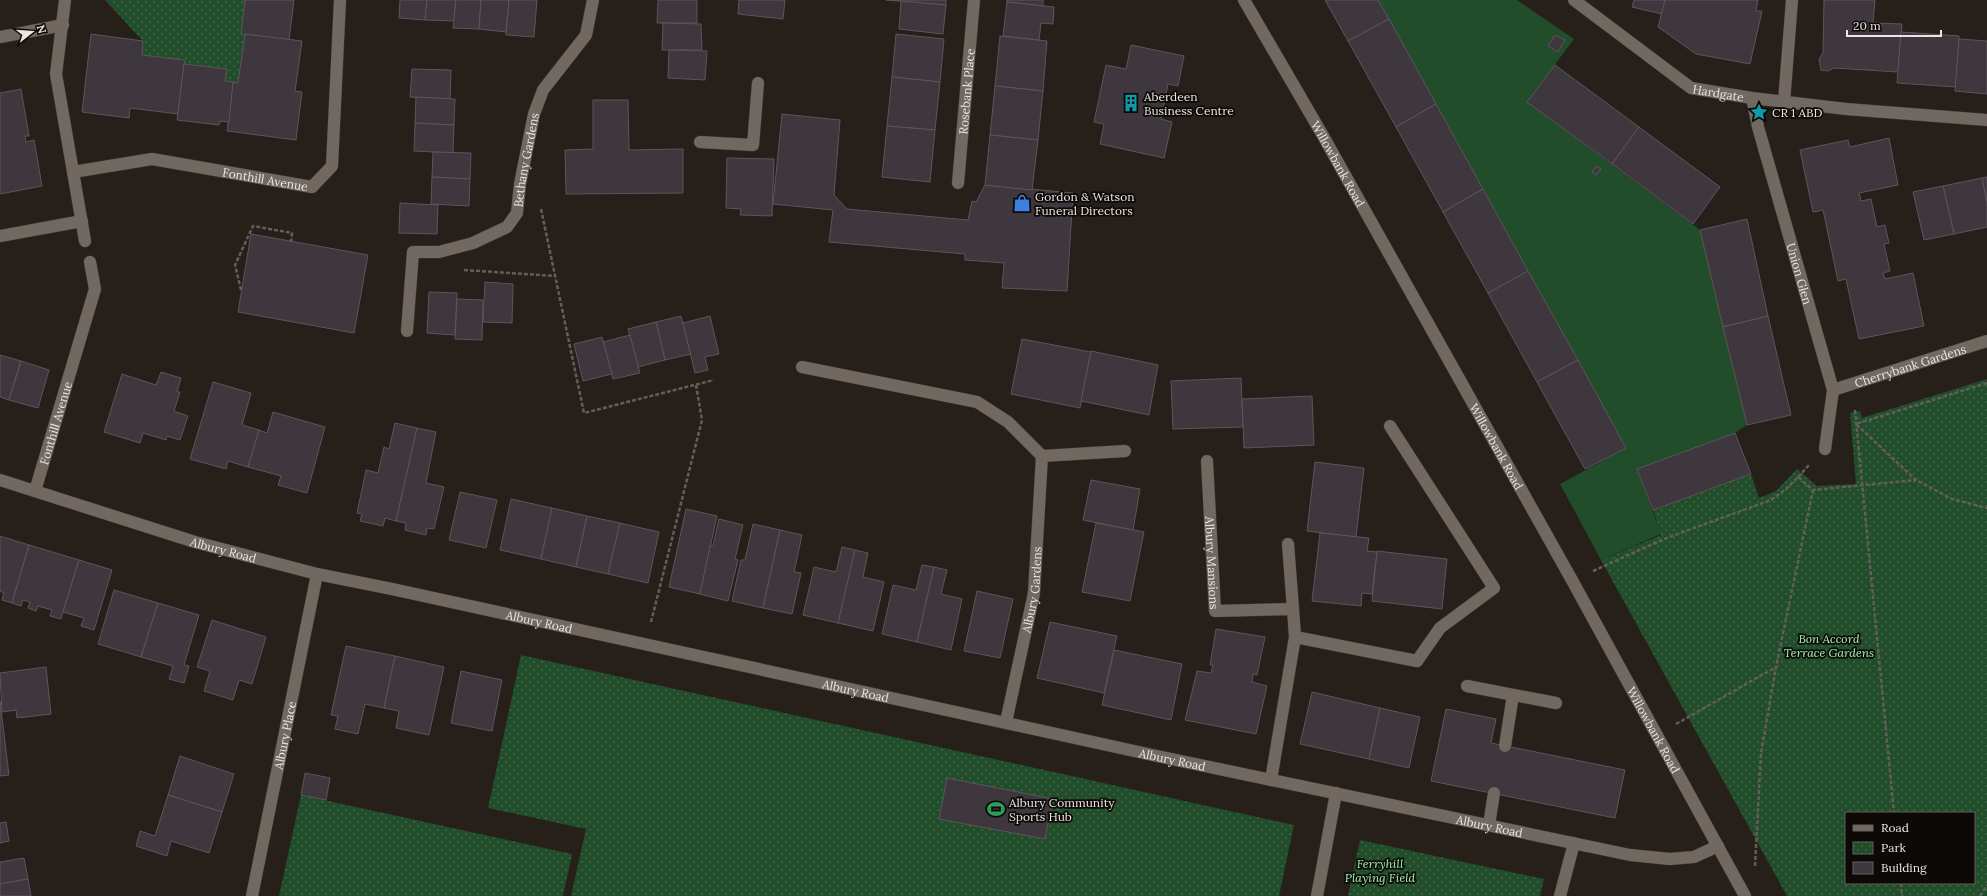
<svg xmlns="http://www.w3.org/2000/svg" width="1987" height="896" viewBox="0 0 1987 896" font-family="Lora,serif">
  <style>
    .grass { fill: #214d2a }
    .park { fill: url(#park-dots); fill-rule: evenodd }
    .building { fill: #3e373d; stroke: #5d555c }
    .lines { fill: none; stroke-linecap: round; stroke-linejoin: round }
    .lane-casing { stroke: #3f3a36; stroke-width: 13 }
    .street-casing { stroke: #3f3a36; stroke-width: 13 }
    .secondary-casing { stroke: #3f3a36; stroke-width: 13 }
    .path { stroke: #645d59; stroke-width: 2.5; stroke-dasharray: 4 2; stroke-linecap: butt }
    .lane { stroke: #706861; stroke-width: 12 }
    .street { stroke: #706861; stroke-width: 12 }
    .secondary { stroke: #706861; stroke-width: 12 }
    .labels { text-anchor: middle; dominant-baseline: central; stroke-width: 3.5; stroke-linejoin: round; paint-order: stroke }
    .street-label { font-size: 12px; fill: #ebe6e2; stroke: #0c0907 }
    .poi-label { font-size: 12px; fill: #ebe6e2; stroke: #0c0907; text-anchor: start }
    .park-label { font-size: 12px; font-style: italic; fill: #a3f7b0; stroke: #0c0907 }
  </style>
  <defs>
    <pattern id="park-dots" width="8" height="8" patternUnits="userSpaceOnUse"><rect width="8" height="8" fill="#214d2a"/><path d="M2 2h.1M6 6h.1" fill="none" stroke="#416749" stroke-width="1.8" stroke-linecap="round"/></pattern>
  </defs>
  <rect width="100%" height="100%" fill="#261f1a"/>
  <path class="grass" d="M1378,0H1517L1574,39L1527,102L1700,230L1747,425L1735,433L1637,469L1661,534L1601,560L1560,484L1626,448Z"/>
  <g class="park">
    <path d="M105,0H245V34L238,83L225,81L226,69L184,64V60L142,55L143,41Z"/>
    <path d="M1987,379V896H1787L1601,560L1661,535L1653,510L1751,474L1759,498L1776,491L1797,469L1817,486L1856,484L1850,413L1860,411L1862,418ZM1846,813H1974V883H1846Z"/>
    <path d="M521,655L1294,825L1279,896H571L586,829L488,808Z"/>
    <path d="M301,795L572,854L563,896H279Z"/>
    <path d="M1360,840L1544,879L1540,896H1348Z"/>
  </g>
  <g class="building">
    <path d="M245,0H294L289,40L241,34Z"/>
    <path d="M400,0H427L425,20L399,18Z"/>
    <path d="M427,0H456L454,21L425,20Z"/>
    <path d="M456,0H481L479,29L453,28Z"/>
    <path d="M481,0H509L506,32L479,29Z"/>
    <path d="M509,0H537L534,37L506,35Z"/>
    <path d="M658,0H697V23H657Z"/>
    <path d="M739,0H785L783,19L738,14Z"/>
    <path d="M886,0H946V5Z"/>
    <path d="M1007,0H1043V6L1007,2Z"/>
    <path d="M1325,0H1378L1389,19L1348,41Z"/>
    <path d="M1634,0H1665L1662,14L1632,7Z"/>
    <path d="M1665,0H1758L1756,11H1762L1750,64L1696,54L1658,27Z"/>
    <path d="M1824,0H1875L1873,23L1902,24L1898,72L1834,68L1828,71L1821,70L1819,59L1823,53Z"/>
    <path d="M901,1L946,5L943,34L899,29Z"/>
    <path d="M1007,2L1054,7L1053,24L1041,23L1039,40L1003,36Z"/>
    <path d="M1389,19L1436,104L1396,127L1348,41Z"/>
    <path d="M663,23L701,24L702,50H662Z"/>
    <path d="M1901,32L1959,36L1956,87L1897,83Z"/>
    <path d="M91,34L143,41L142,55L185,60L178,114L130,108L129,118L82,112Z"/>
    <path d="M245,34L302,41L295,91L302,92L296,140L227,131L233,82L238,83Z"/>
    <path d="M896,34L944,39L940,82L892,77Z"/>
    <path d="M1555,35L1565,40L1558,52L1548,46Z"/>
    <path d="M1000,36L1047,41L1043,91L995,86Z"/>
    <path d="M1959,39L1987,41V94L1955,91Z"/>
    <path d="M1131,45L1184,56L1178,86L1168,84L1161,119L1172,122L1164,158L1100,144L1104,124L1094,122L1106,65L1126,69Z"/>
    <path d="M669,50L707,51L705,80L668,78Z"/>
    <path d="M184,64L227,69L225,81L233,82L229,122L220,121L219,125L177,120Z"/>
    <path d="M1555,65L1639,127L1612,164L1527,102Z"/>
    <path d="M412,69L451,70L450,99L410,97Z"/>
    <path d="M892,77L940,82L935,130L887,126Z"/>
    <path d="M995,86L1043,91L1038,140L990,135Z"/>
    <path d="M21,89L29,136H25L26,142L34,140L42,186L0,194V93Z"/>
    <path d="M416,97L455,99L454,125L415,123Z"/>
    <path d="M593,100H628L629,150L683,149V193L566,194L565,150L593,149Z"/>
    <path d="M1436,104L1483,189L1443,212L1396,127Z"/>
    <path d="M782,114L840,120L834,195L847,209L968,220L972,201L976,202L985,185L1073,193L1067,291L1002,288L1004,263L965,260V254L829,242L833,210L773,204Z"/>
    <path d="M415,123L454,125L453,153L414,151Z"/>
    <path d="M887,126L935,130L930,182L882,177Z"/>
    <path d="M1639,127L1720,187L1693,224L1612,164Z"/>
    <path d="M990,135L1038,140L1032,190L985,185Z"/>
    <path d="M1889,138L1898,185L1859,193L1861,201L1871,199L1877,227L1885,225L1889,243L1884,244L1890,271L1883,273L1885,279L1913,273L1924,326L1859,339L1846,279L1838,281L1823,210L1813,212L1800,150L1848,140L1850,147Z"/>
    <path d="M433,152L471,153L470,179L432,177Z"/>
    <path d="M727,158L774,159L772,216L740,215L741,209L726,208Z"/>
    <path d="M1596,166L1601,169L1596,175L1592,172Z"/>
    <path d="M432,177L470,179L469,206L431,204Z"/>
    <path d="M1987,177V203L1982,178Z"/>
    <path d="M1982,178L1987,203V227L1954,234L1943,186Z"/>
    <path d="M1943,186L1954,234L1924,240L1913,192Z"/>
    <path d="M1483,189L1528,271L1488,293L1443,212Z"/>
    <path d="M400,203L438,205L437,234L399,233Z"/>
    <path d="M1747,219L1768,316L1723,327L1700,230Z"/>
    <path d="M251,234L368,255L354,333L238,312Z"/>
    <path d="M1528,271L1578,360L1537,382L1488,293Z"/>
    <path d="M485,282L513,284L512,323L483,322Z"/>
    <path d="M429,292L457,293L455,335L427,333Z"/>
    <path d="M457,299L483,300L482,340L455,339Z"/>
    <path d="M681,316L691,354L665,360L656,322Z"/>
    <path d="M710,316L719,354L705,357L708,370L695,373L683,323Z"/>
    <path d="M1768,316L1791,415L1747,425L1723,327Z"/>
    <path d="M656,322L665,360L638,367L628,329Z"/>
    <path d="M630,335L640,373L613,379L603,342Z"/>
    <path d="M602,337L612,374L583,381L574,344Z"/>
    <path d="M1022,339L1091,352L1080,408L1011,394Z"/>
    <path d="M1091,351L1158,365L1149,415L1081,401Z"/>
    <path d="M0,355L21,361L9,400L0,397Z"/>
    <path d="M1578,360L1626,448L1585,469L1537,382Z"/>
    <path d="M21,361L49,370L38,408L9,400Z"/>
    <path d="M161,372L181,378L177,392H180L174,411L188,416L180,440L167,436L166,440L143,433L140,443L104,432L122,374L156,385Z"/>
    <path d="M1241,378L1243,427L1173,429L1171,381Z"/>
    <path d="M213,382L251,393L242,425L259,430L248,467L228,461L226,469L190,459Z"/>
    <path d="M1312,396L1314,445L1244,448L1242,399Z"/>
    <path d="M273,412L325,427L307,493L278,485L281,476L248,467L259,430L267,433Z"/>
    <path d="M395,423L417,428L396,521L385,518L383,526L360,521L362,514L357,513L366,470L378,473L384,447L389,449Z"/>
    <path d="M417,428L436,432L426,483L444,487L434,529L427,528L426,535L405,530L406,523L396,521Z"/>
    <path d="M1735,433L1751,474L1653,510L1637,469Z"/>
    <path d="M1315,462L1364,468L1356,537L1307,531Z"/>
    <path d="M1091,480L1140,489L1133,530L1083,520Z"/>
    <path d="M460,492L497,500L486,548L449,540Z"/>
    <path d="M511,499L552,508L541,559L500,550Z"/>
    <path d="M552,508L587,516L576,567L541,559Z"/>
    <path d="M686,509L717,516L700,594L669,587Z"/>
    <path d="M587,516L620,523L608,574L576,567Z"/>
    <path d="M719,519L743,525L735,559L738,560L728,601L700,594L710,546H713Z"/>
    <path d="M620,523L659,532L648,583L608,574Z"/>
    <path d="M1096,523L1144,532L1130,601L1082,592Z"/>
    <path d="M753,524L780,530L763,608L732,601L741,560H745Z"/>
    <path d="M780,530L802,535L794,572L801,573L792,614L763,608Z"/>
    <path d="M1320,533L1369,538L1367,551L1377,552L1372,594L1362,593L1361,606L1312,601Z"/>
    <path d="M0,536L29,545L12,603L2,600L4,593L0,591Z"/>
    <path d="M29,545L79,560L61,619L50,616L52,610L38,606L36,611L28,608L30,602L23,600L21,606L12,603Z"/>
    <path d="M842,547L855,550L838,623L803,615L814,567L836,572Z"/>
    <path d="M855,550L868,553L863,577L884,582L873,631L838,623Z"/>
    <path d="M1377,551L1447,559L1442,609L1372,601Z"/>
    <path d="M79,560L112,570L94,630L81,626L84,618L63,612Z"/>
    <path d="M922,565L934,567L917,642L882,634L893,585L916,590Z"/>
    <path d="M934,567L947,570L941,594L962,599L951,650L917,642Z"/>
    <path d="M114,590L158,603L141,657L98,644Z"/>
    <path d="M977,591L1013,599L1000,658L964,651Z"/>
    <path d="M158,603L199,615L184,665L189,666L184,683L169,679L173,666L141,657Z"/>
    <path d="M212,620L266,637L252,684L239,680L233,700L204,691L210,671L197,667Z"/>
    <path d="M1050,622L1117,636L1104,693L1037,678Z"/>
    <path d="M1216,629L1265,637L1257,675L1253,674L1252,682L1267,686L1256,734L1185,720L1197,671L1211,673L1213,665H1210Z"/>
    <path d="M346,646L395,656L384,708L365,704L358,734L335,729L338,716L331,715Z"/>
    <path d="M1114,650L1182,664L1171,720L1102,705Z"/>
    <path d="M395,656L444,667L429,735L396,728L399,711L384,708Z"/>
    <path d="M46,667L51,714L17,718L16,710L2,712L0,673Z"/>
    <path d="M461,671L502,680L492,731L451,723Z"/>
    <path d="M1312,692L1380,708L1369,759L1300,744Z"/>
    <path d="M0,701L9,775L0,776Z"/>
    <path d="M1380,708L1420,717L1409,768L1369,759Z"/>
    <path d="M1446,709L1496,719L1491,743L1625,770L1615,818L1431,781Z"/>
    <path d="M180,756L234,774L222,812L168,795Z"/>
    <path d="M305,773L330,778L326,800L301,795Z"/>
    <path d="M947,778L1053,799L1045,839L939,819Z"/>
    <path d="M168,795L222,812L209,853L171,841L167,856L136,846L140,831L155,836Z"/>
    <path d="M6,822L9,841L0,843V823Z"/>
    <path d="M24,858L28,879L0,884V862Z"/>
    <path d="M28,879L31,896H0V884Z"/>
  </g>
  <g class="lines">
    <g class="lane-casing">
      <g id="lane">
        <path d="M65,0L56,74L85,241"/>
        <path d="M0,37L63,25"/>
        <path d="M700,142L753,145L758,83"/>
        <path id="s1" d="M73,172L152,159L312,187L332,166L340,0"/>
        <path d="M0,236L82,221"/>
        <path id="s2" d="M1833,390L1987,341"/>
        <path d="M1390,426L1494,588L1440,628L1417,661"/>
        <path d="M1467,686L1556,703"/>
        <path d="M1505,746L1513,695"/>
        <path d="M1489,825L1494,793"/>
        <path d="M1560,896L1574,843"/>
      </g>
    </g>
    <g class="street-casing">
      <g id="street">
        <path id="s3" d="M1574,0L1691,88L1752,98L1846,109L1987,120"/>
        <path id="s4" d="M1752,98L1758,127L1833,390L1825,449"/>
        <path d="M1784,102L1792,0"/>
        <path id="s5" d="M958,183L974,0"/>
        <path id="s6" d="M407,331L413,252H439L473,243L507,227L517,213L520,184L534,114L543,90L586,35L593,0"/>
        <path d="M802,367L977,402L1008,422L1042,456L1125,451"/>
        <path id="s7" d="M1207,461L1215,611L1293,609L1295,637L1271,780"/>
        <path id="s8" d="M0,480L195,542L317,574L392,589L1157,756L1630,855L1670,859L1694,857L1718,846"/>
        <path id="s9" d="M35,491L95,289L90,262"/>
        <path d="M1288,544L1293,609"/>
        <path d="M1295,637L1417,661"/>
        <path id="s10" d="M1006,722L1034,593L1042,456"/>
        <path id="s11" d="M252,896L317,574"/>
        <path d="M1317,896L1336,793"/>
      </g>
    </g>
    <g class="secondary-casing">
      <g id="secondary">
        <path id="s12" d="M1244,0L1322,134L1573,582L1745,896"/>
      </g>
    </g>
    <g class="path">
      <path d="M541,209L584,413L714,380"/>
      <path d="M464,270L555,276"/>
      <path d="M241,290L235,265L253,226L292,233L291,242"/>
      <path d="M1987,383L1856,424L1916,480L1952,499L1987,508"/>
      <path d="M1855,410L1894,813"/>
      <path d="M1798,477L1810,464"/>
      <path d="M1593,571L1664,539L1771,500L1786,489L1798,477L1813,490L1916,480"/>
      <path d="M651,622L702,420L696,385"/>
      <path d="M1676,724L1776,667"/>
      <path d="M1755,866L1761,753L1776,667L1813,490"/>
      <path d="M1901,883L1902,896"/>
      <path d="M1980,896L1987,885"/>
    </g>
    <use href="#lane" class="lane"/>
    <use href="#street" class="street"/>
    <use href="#secondary" class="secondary"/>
  </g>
  <defs>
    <g id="building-bare" transform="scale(1.38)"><path d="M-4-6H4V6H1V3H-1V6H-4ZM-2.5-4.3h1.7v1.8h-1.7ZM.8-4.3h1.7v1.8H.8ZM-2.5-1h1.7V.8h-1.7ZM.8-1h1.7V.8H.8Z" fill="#0f9aa8" stroke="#0c0907" stroke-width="2.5" paint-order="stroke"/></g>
    <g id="sight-bare" transform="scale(1.38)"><path d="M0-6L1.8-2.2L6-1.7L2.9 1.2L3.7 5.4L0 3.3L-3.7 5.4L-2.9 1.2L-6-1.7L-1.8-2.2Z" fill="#0f9aa8" stroke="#0c0907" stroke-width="2.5" paint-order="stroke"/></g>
    <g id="shop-bare" transform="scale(1.38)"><path d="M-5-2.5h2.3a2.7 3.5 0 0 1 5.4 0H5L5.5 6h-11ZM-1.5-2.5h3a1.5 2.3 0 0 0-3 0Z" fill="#3f7fe0" stroke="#0c0907" stroke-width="2.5" paint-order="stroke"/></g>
    <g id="stadium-bare" transform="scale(1.38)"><path d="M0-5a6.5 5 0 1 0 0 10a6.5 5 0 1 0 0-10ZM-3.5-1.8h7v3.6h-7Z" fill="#2e9e5b" stroke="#0c0907" stroke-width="2.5" paint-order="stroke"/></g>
  </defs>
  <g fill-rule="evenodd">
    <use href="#building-bare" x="1131" y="103"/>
    <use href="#sight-bare" x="1759" y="112"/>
    <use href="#shop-bare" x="1022" y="203"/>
    <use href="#stadium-bare" x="996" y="809"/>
  </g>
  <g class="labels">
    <g class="street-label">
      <text stroke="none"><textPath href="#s5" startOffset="92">Rosebank Place</textPath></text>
      <text stroke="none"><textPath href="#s3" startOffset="174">Hardgate</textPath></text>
      <text stroke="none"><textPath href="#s6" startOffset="249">Bethany Gardens</textPath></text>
      <text stroke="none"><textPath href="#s12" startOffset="189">Willowbank Road</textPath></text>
      <text stroke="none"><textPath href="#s1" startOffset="195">Fonthill Avenue</textPath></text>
      <text stroke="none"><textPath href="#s4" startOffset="182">Union Glen</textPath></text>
      <text stroke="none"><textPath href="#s2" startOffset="81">Cherrybank Gardens</textPath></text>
      <text stroke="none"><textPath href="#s9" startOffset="71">Fonthill Avenue</textPath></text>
      <text stroke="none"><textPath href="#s12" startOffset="513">Willowbank Road</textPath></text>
      <text stroke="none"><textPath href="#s8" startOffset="234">Albury Road</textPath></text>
      <text stroke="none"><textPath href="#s7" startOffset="102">Albury Mansions</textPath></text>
      <text stroke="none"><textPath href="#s10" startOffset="135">Albury Gardens</textPath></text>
      <text stroke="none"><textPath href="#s8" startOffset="558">Albury Road</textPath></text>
      <text stroke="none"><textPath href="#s8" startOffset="882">Albury Road</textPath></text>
      <text stroke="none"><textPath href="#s12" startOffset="837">Willowbank Road</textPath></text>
      <text stroke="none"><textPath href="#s11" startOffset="164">Albury Place</textPath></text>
      <text stroke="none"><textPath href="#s8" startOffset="1206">Albury Road</textPath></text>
      <text stroke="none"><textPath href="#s8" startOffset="1530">Albury Road</textPath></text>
    </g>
    <g class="poi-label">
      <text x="1144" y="96">Aberdeen<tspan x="1144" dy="14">Business Centre</tspan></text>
      <text x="1772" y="112">CR 1 ABD</text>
      <text x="1035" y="196">Gordon &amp; Watson<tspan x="1035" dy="14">Funeral Directors</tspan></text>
      <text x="1009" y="802">Albury Community<tspan x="1009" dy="14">Sports Hub</tspan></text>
    </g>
    <g class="park-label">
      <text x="1829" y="638">Bon Accord<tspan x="1829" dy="14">Terrace Gardens</tspan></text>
      <text x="1380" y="863">Ferryhill<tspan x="1380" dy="14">Playing Field</tspan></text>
    </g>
  </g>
  <rect x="1845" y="812" width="130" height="72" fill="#0c0907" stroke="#65615f"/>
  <rect x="1853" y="825" width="20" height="6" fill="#706861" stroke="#65615f"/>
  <text x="1881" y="832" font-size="12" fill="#ebe6e2">Road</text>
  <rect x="1853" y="842" width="20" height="12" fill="url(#park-dots)" stroke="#65615f"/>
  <text x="1881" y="852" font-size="12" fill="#ebe6e2">Park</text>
  <rect x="1853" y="862" width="20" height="12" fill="#3e373d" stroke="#65615f"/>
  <text x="1881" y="872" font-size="12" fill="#ebe6e2">Building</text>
  <g transform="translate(32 32) rotate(73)" stroke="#0c0907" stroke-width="3" paint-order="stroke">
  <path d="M0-3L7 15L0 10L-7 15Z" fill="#ebe6e2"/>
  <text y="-6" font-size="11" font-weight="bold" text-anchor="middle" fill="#ebe6e2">N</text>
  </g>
  <path d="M1847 30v6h94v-6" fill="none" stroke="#ebe6e2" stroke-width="2"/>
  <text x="1853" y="30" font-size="12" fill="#ebe6e2" stroke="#0c0907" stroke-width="3" paint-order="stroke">20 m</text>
</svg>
